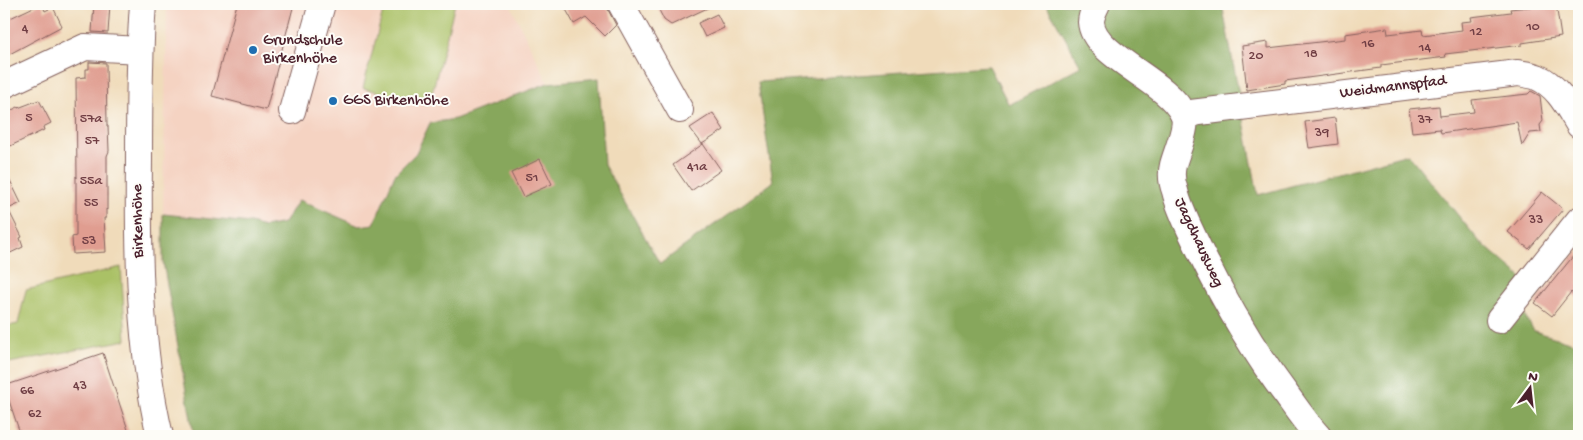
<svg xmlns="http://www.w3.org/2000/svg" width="1583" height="440" viewBox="0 0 1583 440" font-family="'Gochi Hand',sans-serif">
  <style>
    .built { fill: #f5d3c2 }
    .green { fill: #aac166; stroke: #7a7048 }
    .forest { fill: #87a75b; stroke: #686343 }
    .building { fill: #e09d90 }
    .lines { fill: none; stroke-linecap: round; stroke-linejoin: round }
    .minor-casing { stroke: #84615d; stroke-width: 28 }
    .minor { stroke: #fff; stroke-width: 26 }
    .poi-dot { fill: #1f6fb2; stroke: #fdfcf7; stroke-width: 2 }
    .labels { text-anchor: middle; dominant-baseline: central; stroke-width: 4; stroke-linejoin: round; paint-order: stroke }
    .number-label { font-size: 14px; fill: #703e44 }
    .poi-label { font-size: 16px; fill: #4a1f2b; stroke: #fdfcf7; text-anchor: start }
    .street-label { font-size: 16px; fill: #4a1f2b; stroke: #fdfcf7 }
  </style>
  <rect width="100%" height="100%" fill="#fdfcf7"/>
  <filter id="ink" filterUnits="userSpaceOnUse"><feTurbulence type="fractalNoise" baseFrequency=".02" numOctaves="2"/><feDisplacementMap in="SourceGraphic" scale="10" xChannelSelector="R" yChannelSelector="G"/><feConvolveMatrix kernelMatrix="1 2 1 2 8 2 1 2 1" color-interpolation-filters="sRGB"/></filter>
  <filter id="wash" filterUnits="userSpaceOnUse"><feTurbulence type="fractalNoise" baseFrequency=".0096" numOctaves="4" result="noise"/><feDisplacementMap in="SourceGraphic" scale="20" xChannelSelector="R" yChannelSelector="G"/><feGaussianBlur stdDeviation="1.12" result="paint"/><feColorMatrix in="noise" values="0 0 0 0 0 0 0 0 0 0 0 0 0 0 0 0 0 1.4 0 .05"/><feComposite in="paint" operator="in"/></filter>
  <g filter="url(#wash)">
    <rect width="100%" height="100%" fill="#f0dbba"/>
    <path class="built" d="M167,4H510L548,83L455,120L430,123L416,153L395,174L374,224L359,226L300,200L284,223L264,227L250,223L163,214Z"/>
    <g class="green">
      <path d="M385,4H455L429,105L363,88Z"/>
      <path d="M121,267L126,340L4,364V327L18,324L26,290Z"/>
    </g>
    <path class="forest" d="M1046,4H1222L1258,195L1408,154L1479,241L1523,279L1512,294L1534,331L1579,345V436H194L163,262V214L250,223L264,227L284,223L299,200L359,226L374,224L395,174L416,153L430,123L455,119L548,83L599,78L604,165L660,264L773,182L758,82L989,66L1009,105L1081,66Z"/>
    <g id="blocks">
      <g class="building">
        <path d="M40,4H42L45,11L53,7L62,26L4,57V21Z"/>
        <path d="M94,4H110L108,33L92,32Z"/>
        <path d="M237,4H294L266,110L212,96Z"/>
        <path d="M563,4H606V6L616,25L605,36L586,17L574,24Z"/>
        <path d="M656,4H716L671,25L664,20Z"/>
        <path d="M1556,4L1561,37L1522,43V45L1445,54L1446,57L1381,65V68L1285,81V84L1247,90L1242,46L1268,42V48L1345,39V34L1387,28L1388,34L1422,30L1423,35L1462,30L1461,22L1472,21L1471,17L1511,12L1510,9Z"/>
        <path d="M717,14L724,28L705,37L698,23Z"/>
        <path d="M89,62L106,63L107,126H108L109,151L107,156V210L106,209V218H104L106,252L73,254L72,237L76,236V176L77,178L76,78L86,77V69H89Z"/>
        <path d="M1531,91L1540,96L1543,121L1540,125L1541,132L1530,133L1522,146L1517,122L1441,133L1440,129L1412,132L1409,109L1439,106L1440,116L1474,112L1472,100L1528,94Z"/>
        <path d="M39,100L51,123L43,127L44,130L4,149V114L18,107V108Z"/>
        <path d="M713,113L724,130L702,144L690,128Z"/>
        <path d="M1335,118L1338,144L1309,148L1305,122Z"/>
        <path d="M703,144L721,170L691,191L673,165Z"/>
        <path d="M540,159L552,184L523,197L511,173Z"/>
        <path d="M4,168L21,203L8,209L22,237L20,238L23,247L4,256Z"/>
        <path d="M1542,192L1563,209L1529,249L1508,232Z"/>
        <path d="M1579,249V299L1571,292L1552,316L1535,303Z"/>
        <path d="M103,353L130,436H21L4,386Z"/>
      </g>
    </g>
  </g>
  <g filter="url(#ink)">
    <use href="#blocks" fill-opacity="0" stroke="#84615d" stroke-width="1"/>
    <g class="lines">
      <g class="minor-casing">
        <g id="minor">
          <path d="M143,4C139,56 139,108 139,160C138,252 139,346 160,436"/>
          <path d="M621,4L680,110"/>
          <path d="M1097,4C1095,8 1091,16 1091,22C1093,56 1167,80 1183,114C1189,126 1176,152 1173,165C1171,173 1172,183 1175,191C1180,212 1191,231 1200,251C1225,302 1254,352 1288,397C1298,411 1307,424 1318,436"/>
          <path d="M4,85L85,47L140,50"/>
          <path d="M292,111L322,4"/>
          <path d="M1183,114L1518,73C1524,74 1532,75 1537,77C1558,86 1568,107 1579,125"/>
          <path d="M1499,320L1579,220"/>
        </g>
      </g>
      <use href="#minor" class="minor"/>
    </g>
  </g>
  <g class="poi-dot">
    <circle cx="253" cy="50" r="5"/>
    <circle cx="333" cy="101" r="5"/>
  </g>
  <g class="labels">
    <g class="number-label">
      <text x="1533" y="27">10</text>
      <text x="25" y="29">4</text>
      <text x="1476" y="32">12</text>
      <text x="1368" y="44">16</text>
      <text x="1425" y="48">14</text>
      <text x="1311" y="54">18</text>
      <text x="1256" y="56">20</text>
      <text x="29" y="118">5</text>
      <text x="91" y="119">57a</text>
      <text x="1425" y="120">37</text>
      <text x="1322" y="133">39</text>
      <text x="92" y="141">57</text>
      <text x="697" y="167">41a</text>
      <text x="532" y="178">51</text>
      <text x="91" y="181">55a</text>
      <text x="91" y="203">55</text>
      <text x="1536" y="220">33</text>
      <text x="89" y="241">53</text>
      <text x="80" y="386">43</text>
      <text x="27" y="391">66</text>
      <text x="35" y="414">62</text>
    </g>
    <g class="poi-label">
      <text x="263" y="41">Grundschule<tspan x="263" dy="18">Birkenhöhe</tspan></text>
      <text x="343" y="101">GGS Birkenhöhe</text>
    </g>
    <g class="street-label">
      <text transform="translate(1393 88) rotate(-7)">Weidmannspfad</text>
      <text transform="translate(139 221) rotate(-91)">Birkenhöhe</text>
      <text transform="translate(1198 243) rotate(65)">Jagdhausweg</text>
    </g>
  </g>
  <rect width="1583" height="440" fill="none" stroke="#fdfcf7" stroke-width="20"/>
  <g transform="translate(1530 388) rotate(15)" stroke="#fdfcf7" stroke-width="4" paint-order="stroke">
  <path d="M0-4L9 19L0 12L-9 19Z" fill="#4a1f2b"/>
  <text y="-8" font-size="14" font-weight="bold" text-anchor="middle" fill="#4a1f2b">N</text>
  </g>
</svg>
